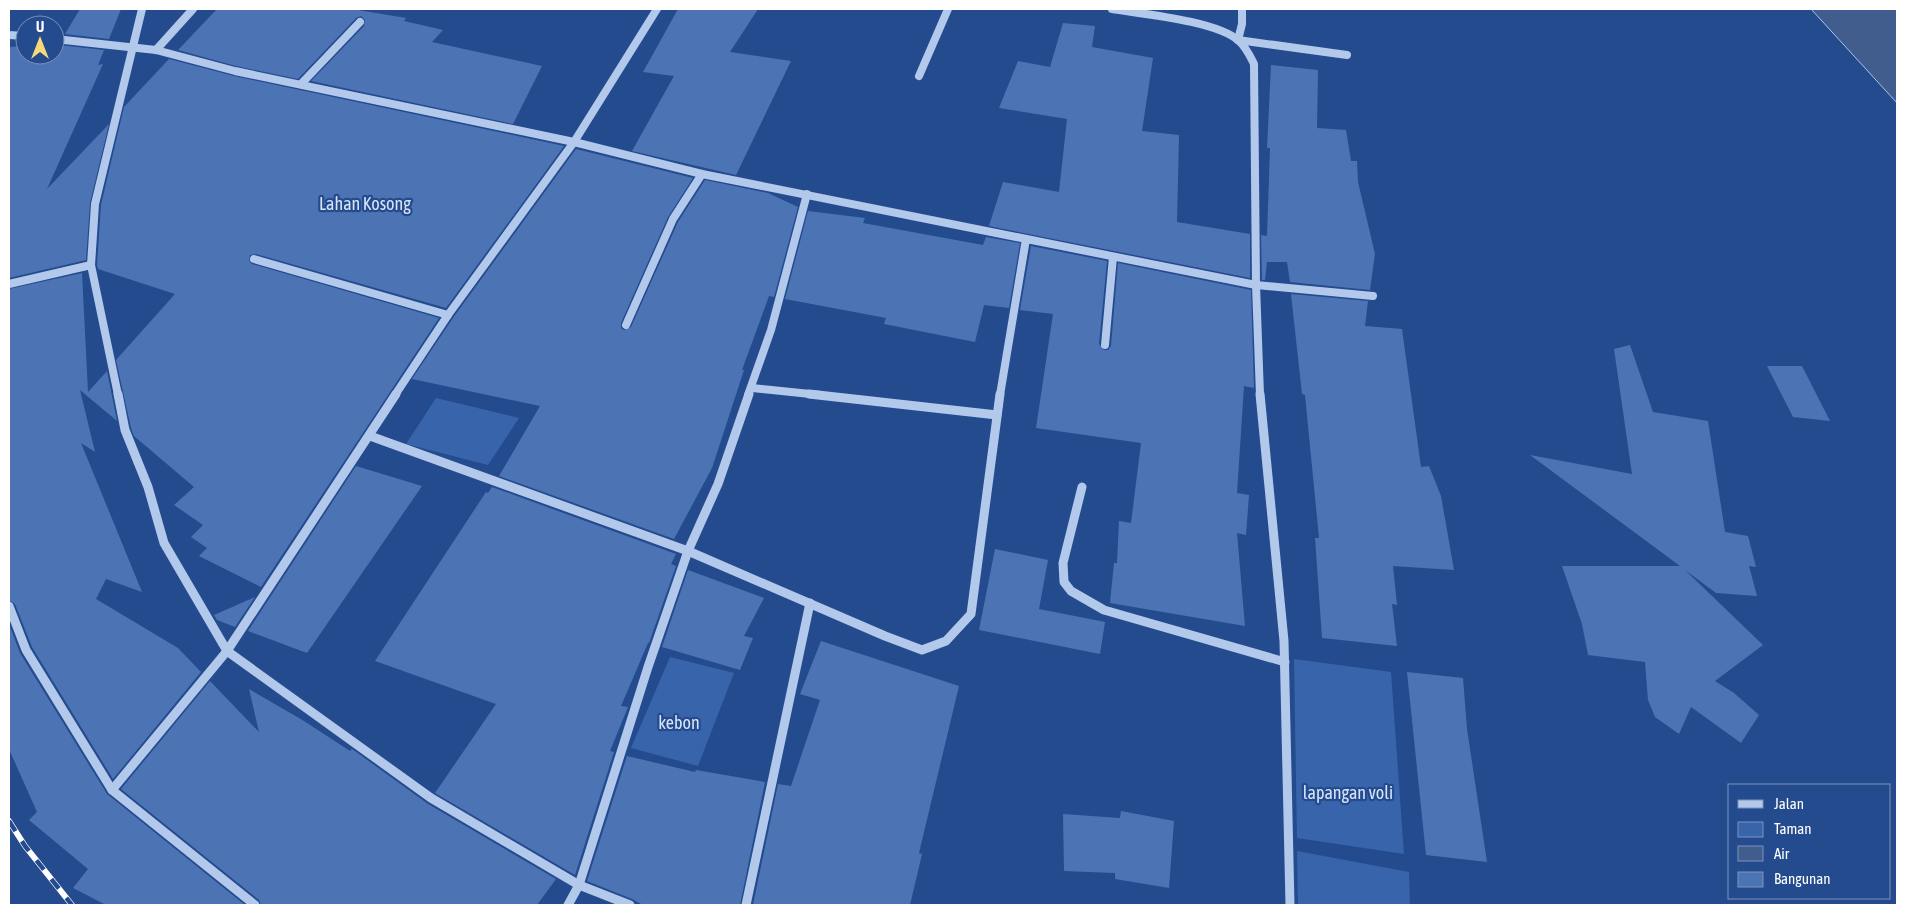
<svg xmlns="http://www.w3.org/2000/svg" width="1906" height="914" viewBox="0 0 1906 914" font-family="'Asap Condensed',sans-serif">
  <style>
    .green { fill: #3864ab }
    .water { fill: #415d8e; stroke: #a8c3ec }
    .building { fill: #4c74b5 }
    .lines { fill: none; stroke-linecap: round; stroke-linejoin: round }
    .minor-far1 { stroke: #b3c9eb; stroke-width: 8 }
    .minor { stroke: #b3c9eb; stroke-width: 9 }
    .rail-casing { stroke: #fff; stroke-width: 6 }
    .rail { stroke: #244b8e; stroke-width: 4.5; stroke-dasharray: 12; stroke-linecap: butt }
    .labels { text-anchor: middle; dominant-baseline: central; stroke-width: 4.5; stroke-linejoin: round; paint-order: stroke }
    .park-label { font-size: 18px; fill: #d8e5f9; stroke: #244b8e }
  </style>
  <rect width="100%" height="100%" fill="#244b8e"/>
  <g class="green">
    <path d="M436,398L519,418L488,465L406,444Z"/>
    <path d="M670,657L734,673L698,766L631,748Z"/>
    <path d="M1294,659L1391,672L1404,854L1297,838Z"/>
    <path d="M1297,851L1409,872L1410,905H1298Z"/>
  </g>
  <path class="water" d="M1811,9H1897V103Z"/>
  <g class="building">
    <path d="M80,9H121L109,39L65,34Z"/>
    <path d="M217,9H352L406,18L404,21L443,30L432,42L542,66L513,124L311,81L364,26L365,20L361,16L356,18L298,79L236,66L178,50Z"/>
    <path d="M678,9H758L730,52L791,61L736,175L632,151L674,76L643,72Z"/>
    <path d="M1063,23L1095,26L1092,47L1153,58L1142,131L1179,135L1177,222L1250,234V278L989,226L1003,182L1059,192L1067,119L999,108L1018,61L1050,67Z"/>
    <path d="M59,45L104,50L98,65L103,64L47,189L109,124L90,203L86,260L9,278V47L25,46V55H55V46Z"/>
    <path d="M169,59L234,76L564,146L446,308L256,254L250,255L249,261L252,264L439,318L261,587L199,556L207,548L191,537L203,525L174,505L194,487L134,436L131,428L116,360L175,294L98,269L97,265L101,205L124,107Z"/>
    <path d="M1271,65L1318,70L1317,128L1346,130L1351,161H1357L1358,182L1375,254L1370,290L1290,282L1287,262H1267L1265,280H1262L1261,235L1267,236L1270,148H1267Z"/>
    <path d="M576,149L693,178L668,217L621,323V328L624,330L631,327L678,222L705,180L768,193L798,207L774,297L769,296L742,370H744L712,468L674,539L499,476L540,406L412,379L453,318Z"/>
    <path d="M808,211L865,218L863,223L983,245L986,237L1020,243L1009,308L984,305L975,342L884,324L886,318L785,299Z"/>
    <path d="M1031,246L1107,261L1099,344L1104,350H1108L1111,346L1118,263L1251,290L1254,388L1244,386L1237,493L1249,495L1246,535L1237,533L1245,626L1110,603L1114,563H1117L1119,521L1131,523L1141,443L1036,428L1053,314L1020,310Z"/>
    <path d="M82,273L88,392L107,371L117,421L80,390L95,452L81,443L142,592L106,579L96,599L178,648L201,672L113,779L32,647L15,604L9,600V289Z"/>
    <path d="M1291,294L1368,301L1365,326L1402,329L1421,467L1429,466L1441,496L1454,570L1393,566L1397,605L1392,604L1397,646L1322,638L1315,538H1319L1305,395L1302,394Z"/>
    <path d="M1630,345L1653,412L1708,421L1725,532L1748,536L1756,567L1749,566L1757,596L1716,593L1685,570L1763,645L1715,681L1734,693L1759,715L1741,743L1691,707L1679,734L1655,717L1648,700L1645,662L1588,655L1582,624L1562,566H1680L1530,455L1632,474L1614,349Z"/>
    <path d="M1767,366H1802L1830,421L1793,417Z"/>
    <path d="M356,466L422,486L307,653L248,631Z"/>
    <path d="M492,487L676,554L671,564L676,566L649,643H648L621,706L628,707L610,751L614,752L575,875L435,793L496,704L375,661L486,492L488,493Z"/>
    <path d="M995,549L1048,560L1039,609L1105,622L1100,654L979,630Z"/>
    <path d="M688,570L764,598L744,636L753,638L740,670L662,647Z"/>
    <path d="M255,597L235,627L217,620L214,615Z"/>
    <path d="M9,624L20,653L107,794L245,905H106L73,888L88,869L29,820L37,812L9,749Z"/>
    <path d="M821,641L959,686L919,853L922,854L910,905H753L778,784L791,786L820,700L800,694Z"/>
    <path d="M1407,672L1463,678L1467,729L1487,862L1426,855Z"/>
    <path d="M210,681L259,732L249,689L304,721L350,751L352,749L428,804L556,879L537,905H261L259,900L121,789Z"/>
    <path d="M627,756L695,772L696,770L765,782L740,905H643L632,899L587,881Z"/>
    <path d="M1121,811L1174,821L1169,888L1115,879V873L1064,871L1063,814L1120,818Z"/>
  </g>
  <g class="lines">
    <g class="minor-far1">
      <path d="M1112,9C1143,14 1217,21 1239,41C1246,47 1250,56 1254,64L1256,285L1260,395"/>
      <path d="M1242,9V24L1238,40L1347,55"/>
      <path d="M9,35L25,36"/>
      <path d="M55,39L156,50L235,71L574,142L702,174L1256,285L1373,296"/>
      <path d="M156,50L193,9"/>
      <path d="M919,76L948,9"/>
      <path d="M301,84L360,22"/>
      <path d="M254,259L448,315"/>
      <path d="M9,284L91,265"/>
      <path d="M626,325L673,219L702,174"/>
      <path d="M1105,345L1113,257"/>
      <path d="M752,388L820,395"/>
      <path d="M118,395L91,265L95,204L142,9"/>
      <path d="M395,395L448,315L574,142L657,9"/>
      <path d="M748,395L771,330L807,194"/>
      <path d="M1000,395L1026,239"/>
    </g>
    <g class="minor">
      <path d="M118,394L125,430L148,487L164,543L227,651L431,798L579,885L630,905"/>
      <path d="M809,394L997,415"/>
      <path d="M1260,394L1284,641L1290,905"/>
      <path d="M370,436L688,551L885,636L922,650L946,641L971,614L1000,394"/>
      <path d="M1082,487L1063,563L1064,582L1071,591L1104,610L1285,662"/>
      <path d="M9,606L26,650L112,790L255,905"/>
      <path d="M112,790L227,651L396,394"/>
      <path d="M568,905L579,885L648,667L688,551L718,484L749,394"/>
      <path d="M746,905L810,603"/>
    </g>
    <g class="rail-casing">
      <path id="rail" d="M9,821L25,846L72,905"/>
    </g>
    <use href="#rail" class="rail"/>
  </g>
  <g class="labels">
    <g class="park-label">
      <text x="365" y="203">Lahan Kosong</text>
      <text x="679" y="722">kebon</text>
      <text x="1348" y="792">lapangan voli</text>
    </g>
  </g>
  <rect width="1906" height="914" fill="none" stroke="#ffffff" stroke-width="20"/>
  <rect x="1728" y="784" width="162" height="115" fill="#244b8e" stroke="#7c93bb"/>
  <rect x="1738" y="800" width="25" height="8" fill="#b3c9eb" stroke="#7c93bb"/>
  <text x="1774" y="809" font-size="15" fill="#ffffff">Jalan</text>
  <rect x="1738" y="822" width="25" height="15" fill="#3864ab" stroke="#7c93bb"/>
  <text x="1774" y="834" font-size="15" fill="#ffffff">Taman</text>
  <rect x="1738" y="846" width="25" height="15" fill="#415d8e" stroke="#7c93bb"/>
  <text x="1774" y="859" font-size="15" fill="#ffffff">Air</text>
  <rect x="1738" y="872" width="25" height="15" fill="#4c74b5" stroke="#7c93bb"/>
  <text x="1774" y="884" font-size="15" fill="#ffffff">Bangunan</text>
  <g transform="translate(40 40)"><circle r="24" fill="#244b8e" stroke="#7c93bb"/>
  <path d="M0-4L9 19L0 12L-9 19Z" fill="#f6da77"/>
  <text y="-8" font-size="14" font-weight="bold" text-anchor="middle" fill="#ffffff">U</text>
  </g>
</svg>
